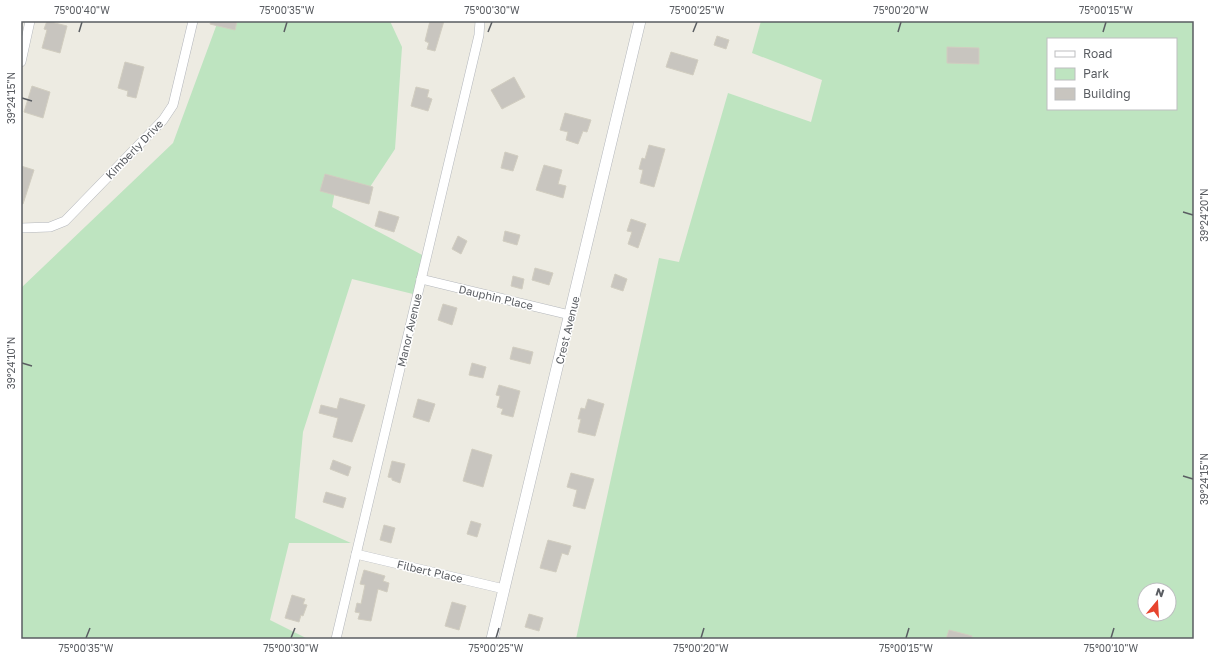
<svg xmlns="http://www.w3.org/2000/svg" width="1215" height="660" viewBox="0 0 1215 660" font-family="'Golos Text',sans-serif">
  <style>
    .green { fill: #bee4c0; fill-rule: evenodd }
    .building { fill: #c8c5bf; stroke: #d1cdc0 }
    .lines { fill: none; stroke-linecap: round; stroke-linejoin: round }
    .minor-casing { stroke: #b4b7bc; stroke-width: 10 }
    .tertiary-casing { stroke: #b4b7bc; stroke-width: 12 }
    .minor { stroke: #fff; stroke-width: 9 }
    .tertiary { stroke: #fff; stroke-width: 11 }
    .ticks { fill: none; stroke: #5a5d62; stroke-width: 1.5 }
    .labels { text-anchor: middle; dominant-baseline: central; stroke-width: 3; stroke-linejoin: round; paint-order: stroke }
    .street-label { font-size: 11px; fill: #5a5d62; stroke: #fff }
    .neatline { fill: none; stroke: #5a5d62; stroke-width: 1.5 }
    .ticks-label { font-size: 10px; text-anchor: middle; fill: #5a5d62 }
  </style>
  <rect width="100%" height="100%" fill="#edebe2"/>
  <g class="green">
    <path d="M218,21H390L402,47L395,149L364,196L335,191L332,207L426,257L417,295L352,279L303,432L295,518L351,543H289L270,620L308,639H21V288L173,143Z"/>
    <path d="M761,21H1194V639H576L659,258L679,262L728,93L811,122L822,80L752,53ZM1048,39H1176V109H1048ZM1145,590H1169V614H1145Z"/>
  </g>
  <g class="building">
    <path d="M47,21L67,26L60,53L42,48L47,30L44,29Z"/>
    <path d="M211,21H237L235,30L210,24Z"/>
    <path d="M430,21H444L435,51L427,49L429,43L425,41Z"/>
    <path d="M717,36L729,40L726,49L714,45Z"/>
    <path d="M947,47L979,48V64L947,63Z"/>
    <path d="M671,52L698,60L693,75L666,67Z"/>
    <path d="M125,62L144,67L136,98L127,96L128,91L118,88Z"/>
    <path d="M514,77L525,97L502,109L491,90Z"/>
    <path d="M32,86L50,92L43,118L24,112Z"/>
    <path d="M416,87L429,90L427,97L432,99L428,111L411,106Z"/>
    <path d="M565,113L591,120L587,132L583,131L578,144L566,140L568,132L560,130Z"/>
    <path d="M649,145L665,149L654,187L640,183L643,170L639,169L642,158L645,159Z"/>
    <path d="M505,152L518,156L513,171L501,168Z"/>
    <path d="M544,165L562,170L558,184L566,186L563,198L536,190Z"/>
    <path d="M21,166L34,170L23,204H21Z"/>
    <path d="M325,174L373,187L369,204L320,191Z"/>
    <path d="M379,211L399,217L394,232L375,226Z"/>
    <path d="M631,219L646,224L638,248L628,244L632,232L627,231Z"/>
    <path d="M505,231L520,235L517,245L503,241Z"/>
    <path d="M458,236L467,241L461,254L452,249Z"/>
    <path d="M535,268L553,273L549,285L532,280Z"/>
    <path d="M615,274L627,279L623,291L611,287Z"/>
    <path d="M513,276L524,279L522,289L511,286Z"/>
    <path d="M443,304L457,308L452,325L438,320Z"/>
    <path d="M513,347L533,352L530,364L510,359Z"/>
    <path d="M472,363L486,367L483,378L469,375Z"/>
    <path d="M499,385L520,391L513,417L501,414L503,409L497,407L500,396L496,395Z"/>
    <path d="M340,398L365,405L352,442L333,437L338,418L319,413L321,405L337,409Z"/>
    <path d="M418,399L435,404L429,422L413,417Z"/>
    <path d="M588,399L604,404L595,436L578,432L581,419H578L581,408L585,409Z"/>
    <path d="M472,449L492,455L483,487L463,481Z"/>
    <path d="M333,460L351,467L348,476L330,469Z"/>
    <path d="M392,461L405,464L400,483L392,480V478L388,477Z"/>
    <path d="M571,473L594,479L585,509L573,506L577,490L567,487Z"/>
    <path d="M326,492L346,498L343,508L323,502Z"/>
    <path d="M471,521L481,524L477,537L467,534Z"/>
    <path d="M384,525L395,528L391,543L380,540Z"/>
    <path d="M548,540L571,546L568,555L562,553L556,572L540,568Z"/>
    <path d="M364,570L385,576L383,581L389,583L387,592L378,589L371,621L358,619L360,613L355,612L357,603L361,604L365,585L360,584Z"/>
    <path d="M292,595L305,599L303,604L307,605L303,616L301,615L299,622L285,618Z"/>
    <path d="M452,602L466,606L459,630L445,626Z"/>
    <path d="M529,614L543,618L539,631L525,627Z"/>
    <path d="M949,630L972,636V639H946Z"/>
  </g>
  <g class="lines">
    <g class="minor-casing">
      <g id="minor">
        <path d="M21,62L30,21"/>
        <path d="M21,228L50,227L65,221L163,120L173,105L193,21"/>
        <path d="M421,279L570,315"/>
        <path d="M356,554L504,589"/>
        <path d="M336,639L479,35L480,21"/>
      </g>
    </g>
    <g class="tertiary-casing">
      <path id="tertiary" d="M492,639L640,21"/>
    </g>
    <use href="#minor" class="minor"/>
    <use href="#tertiary" class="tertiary"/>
  </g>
  <path class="ticks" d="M79,32L82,22M284,32L287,22M488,32L492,22M693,32L697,22M898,32L901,22M1103,32L1106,22M22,98L32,101M1183,212L1193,215M22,363L32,366M1183,476L1193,479M86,638L90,628M291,638L295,628M496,638L499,628M701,638L704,628M906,638L909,628M1111,638L1114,628"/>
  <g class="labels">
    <g class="street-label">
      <text transform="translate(134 149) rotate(-46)">Kimberly Drive</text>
      <text transform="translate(496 297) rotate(13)">Dauphin Place</text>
      <text transform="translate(409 330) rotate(-77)">Manor Avenue</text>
      <text transform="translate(567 330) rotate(-76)">Crest Avenue</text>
      <text transform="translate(430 571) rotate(13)">Filbert Place</text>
    </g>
  </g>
  <rect width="1215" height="660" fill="none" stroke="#ffffff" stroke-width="44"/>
  <rect x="1047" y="38" width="130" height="72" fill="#ffffff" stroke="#bdbec0"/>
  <rect x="1055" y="51" width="20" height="6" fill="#ffffff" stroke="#bdbec0"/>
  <text x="1083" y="58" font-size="12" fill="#5a5d62">Road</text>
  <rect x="1055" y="68" width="20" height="12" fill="#bee4c0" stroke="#bdbec0"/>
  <text x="1083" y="78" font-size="12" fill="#5a5d62">Park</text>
  <rect x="1055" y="88" width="20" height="12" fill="#c8c5bf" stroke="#bdbec0"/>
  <text x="1083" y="98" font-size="12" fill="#5a5d62">Building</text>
  <g transform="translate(1157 602) rotate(18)"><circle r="19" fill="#ffffff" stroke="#bdbec0"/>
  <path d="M0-3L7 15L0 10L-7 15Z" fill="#e7442e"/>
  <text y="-6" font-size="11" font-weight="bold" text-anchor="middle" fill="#5a5d62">N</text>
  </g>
  <rect x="22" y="22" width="1171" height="616" class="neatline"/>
  <g class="ticks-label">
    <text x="82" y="14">75°00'40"W</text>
    <text x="287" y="14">75°00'35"W</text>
    <text x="492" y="14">75°00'30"W</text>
    <text x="697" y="14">75°00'25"W</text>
    <text x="901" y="14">75°00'20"W</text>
    <text x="1106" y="14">75°00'15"W</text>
    <text transform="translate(11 98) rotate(-90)" y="4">39°24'15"N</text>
    <text transform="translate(1204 215) rotate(-90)" y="4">39°24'20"N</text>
    <text transform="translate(11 363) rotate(-90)" y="4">39°24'10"N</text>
    <text transform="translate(1204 479) rotate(-90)" y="4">39°24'15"N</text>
    <text x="86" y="652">75°00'35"W</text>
    <text x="291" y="652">75°00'30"W</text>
    <text x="496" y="652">75°00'25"W</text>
    <text x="701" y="652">75°00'20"W</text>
    <text x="906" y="652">75°00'15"W</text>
    <text x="1111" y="652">75°00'10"W</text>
  </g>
</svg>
